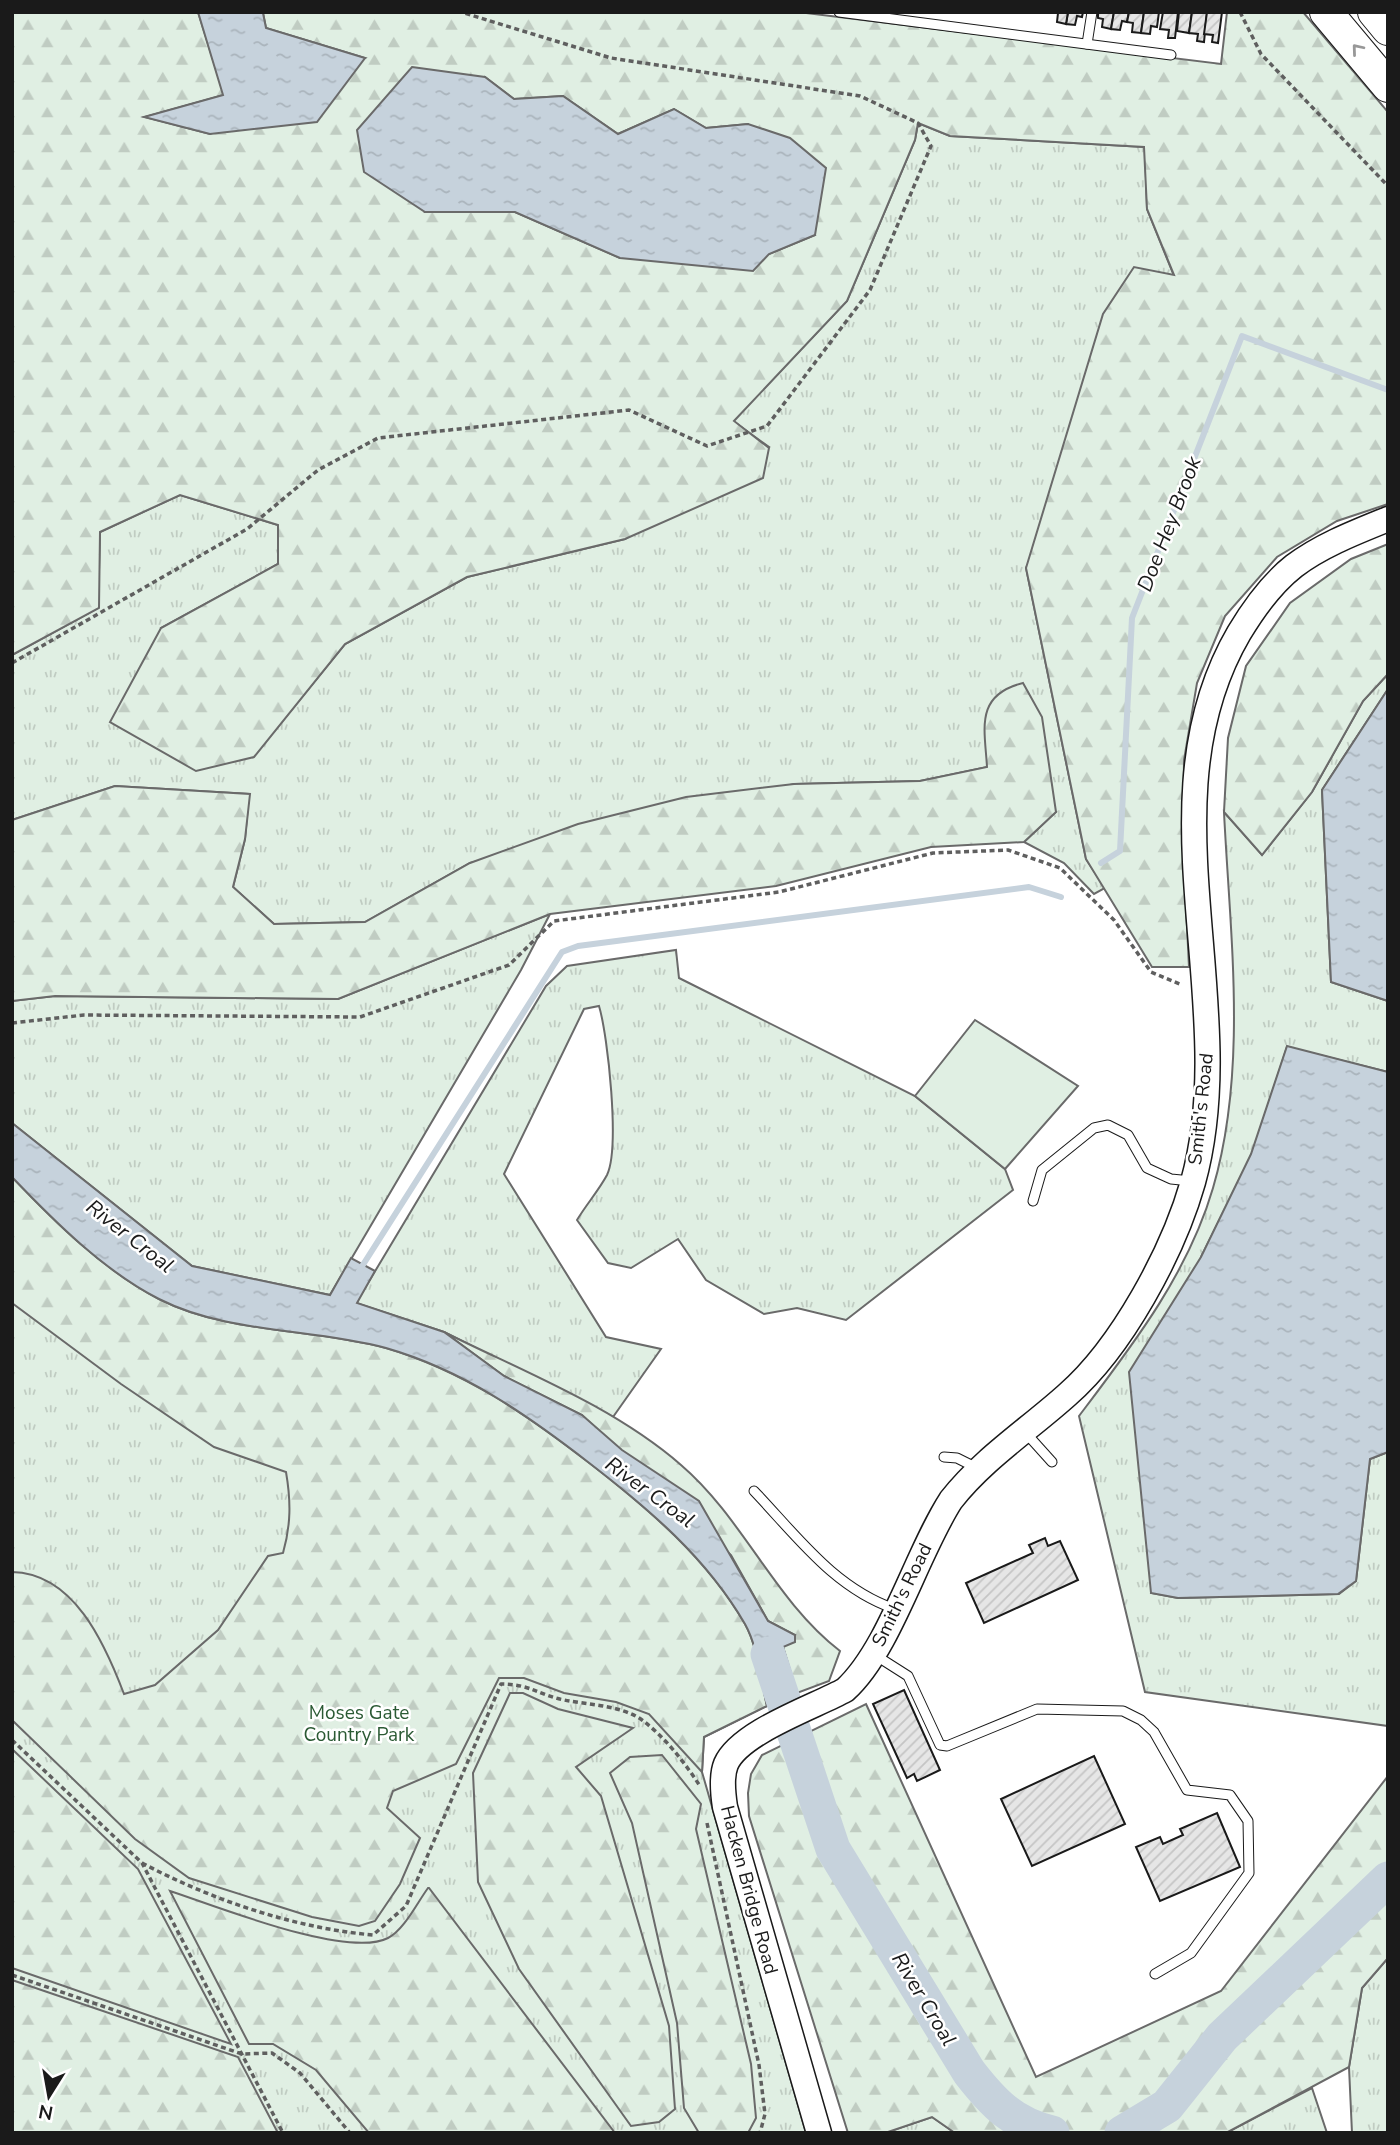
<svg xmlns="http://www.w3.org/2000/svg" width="1400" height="2145" viewBox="0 0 1400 2145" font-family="'Nunito Sans',sans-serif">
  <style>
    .grass { fill: url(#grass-tufts); stroke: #6a6a6a; stroke-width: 2 }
    .forest { fill: url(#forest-firs); stroke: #6a6a6a; stroke-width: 2; fill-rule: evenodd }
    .pitch { fill: #e0efe3; stroke: #6a6a6a; stroke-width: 2 }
    .water { fill: url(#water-ripples); stroke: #6a6a6a; stroke-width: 2 }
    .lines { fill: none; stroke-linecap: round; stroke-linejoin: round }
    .stream { stroke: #c6d2dc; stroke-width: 6 }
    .river { stroke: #c6d2dc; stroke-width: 35 }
    .building { fill: url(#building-hatch); stroke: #1a1a1a; stroke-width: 2 }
    .lane-casing { stroke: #1a1a1a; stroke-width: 11 }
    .secondary-casing { stroke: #1a1a1a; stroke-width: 27 }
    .highway-casing { stroke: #1a1a1a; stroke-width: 34 }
    .path { stroke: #5f5f5f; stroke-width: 3.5; stroke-dasharray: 5 3.5; stroke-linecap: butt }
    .lane { stroke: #fff; stroke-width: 9 }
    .secondary { stroke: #fff; stroke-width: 24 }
    .highway { stroke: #fff; stroke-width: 32 }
    .oneway { stroke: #989898 }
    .labels { text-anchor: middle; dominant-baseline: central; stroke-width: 5; stroke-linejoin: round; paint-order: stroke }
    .street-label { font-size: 19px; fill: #1a1a1a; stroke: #fff }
    .park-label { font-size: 19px; fill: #2b5a34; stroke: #fff }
    .water-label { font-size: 21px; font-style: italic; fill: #1a1a1a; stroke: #fff }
  </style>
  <defs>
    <pattern id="grass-tufts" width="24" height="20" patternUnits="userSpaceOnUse" patternTransform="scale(1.75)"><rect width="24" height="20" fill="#e0efe3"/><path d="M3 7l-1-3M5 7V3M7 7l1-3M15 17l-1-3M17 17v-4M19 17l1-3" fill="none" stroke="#c0ccc2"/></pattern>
    <pattern id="forest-firs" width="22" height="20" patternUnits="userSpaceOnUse" patternTransform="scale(1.75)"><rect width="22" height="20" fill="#e0efe3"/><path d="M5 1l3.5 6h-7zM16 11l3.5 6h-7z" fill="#c0ccc2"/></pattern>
    <pattern id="water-ripples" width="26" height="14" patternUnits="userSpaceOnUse" patternTransform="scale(1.75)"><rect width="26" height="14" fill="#c6d2dc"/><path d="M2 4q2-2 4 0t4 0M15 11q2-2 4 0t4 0" fill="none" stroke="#aab4bc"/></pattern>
    <pattern id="building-hatch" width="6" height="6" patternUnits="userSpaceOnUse" patternTransform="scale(1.75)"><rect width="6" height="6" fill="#e6e6e6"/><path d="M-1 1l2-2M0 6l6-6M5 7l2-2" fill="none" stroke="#c5c5c5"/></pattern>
  </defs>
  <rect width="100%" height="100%" fill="#fff"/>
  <g class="grass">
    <path d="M918,123L950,136L1145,147L1147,209L1174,276L1026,568L1086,859L1105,888L1094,894L1064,863L1024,842L1056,812L987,767L920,781L794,784L470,863L365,922L274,924L233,887L245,839L249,794L115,786L12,820V655L98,608L100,532L180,495L278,525V564L161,628L253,757L345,644L467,577L625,539L769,447L733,421L847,301L915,140Z"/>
    <path d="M1388,674V689L1322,790L1331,982L1388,1001V1072L1287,1047L1252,1154L1201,1257L1151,1593L1178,1598L1339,1594L1356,1581L1370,1459L1388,1452V1726L1145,1692L1079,1416C1132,1346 1188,1274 1213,1188C1248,1068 1230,935 1224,812L1262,855L1312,792L1363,701Z"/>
    <path d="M550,914L521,970L330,1295L192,1266L12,1123V1001L55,996L338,999Z"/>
    <path d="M676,950L679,978L915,1096L1005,1169L1013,1190L846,1320L797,1308L764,1314L706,1280L678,1239L631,1268L608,1263L577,1220C586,1205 599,1190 607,1175C620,1148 608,1036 599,1006L584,1009L504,1174L606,1337L661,1349L613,1417L444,1332L356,1303L546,986L567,966Z"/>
    <path d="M12,1177L27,1193L215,1318L386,1348L527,1415L590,1464L767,1706L704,1737L702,1772L806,2133H12Z"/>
    <path d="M1388,1958V2133H1352L1349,2067L1362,1988Z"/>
    <path d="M1312,2088L1327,2133H1226Z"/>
    <path d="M932,2117L955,2133H885Z"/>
  </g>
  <g class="forest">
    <path d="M12,12H198L224,95L145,117L210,134L365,58L266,28L263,13L259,12H798L1221,64L1227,12H1303L1388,112V504L1337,521L1277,557L1225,616L1197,683L1184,760L1183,845L1189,967H1152L1086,859L1026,568L1103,314L1134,267L1174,275L1147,209L1144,147L950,136L918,123L915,140L847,301L734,421L769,448L763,478L625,539L467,577L345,644L254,757L196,771L110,722L161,628L278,564V525L180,495L100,532L99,608L12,655ZM485,77L514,99L563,96L618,134L674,109L706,128L748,124L815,235L769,254L620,258L515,212H425Z"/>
    <path d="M1388,544V674L1363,701L1312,792L1262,855L1224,812L1228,738L1246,666L1290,603L1351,559Z"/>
    <path d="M1023,683L1042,717L1056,812L1024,842L931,847L776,886L550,914L338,999L55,996L12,1001V820L115,786L250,794L245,839L233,887L274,924L365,922L470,863L578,824L686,797L794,784L920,781L987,767C985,730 974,695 1023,683Z"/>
    <path d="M12,1177C54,1221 104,1271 159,1299C228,1334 312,1328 386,1348C464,1371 529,1416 592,1465C651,1511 707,1559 745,1624C758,1647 761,1681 767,1706L704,1737L702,1772L649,1714L616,1702L564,1693L524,1678H499L456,1764L393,1791L387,1808L420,1838L400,1884L375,1921L359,1926L312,1917L189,1878L135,1839L12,1720V1572C74,1573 105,1644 124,1694L155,1685L218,1630L268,1556L283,1553C291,1525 291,1501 286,1472L214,1447L121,1384L12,1303Z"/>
    <path d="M444,1332C524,1372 613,1406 681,1465C744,1519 774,1600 840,1651L829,1681L797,1693L783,1647L795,1635L768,1621L731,1555L582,1415L504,1376Z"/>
    <path d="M510,1693H523L558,1709L633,1728L576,1767L601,1796L669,2026L675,2109L659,2122L631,2126L519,1969L478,1882L473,1773Z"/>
    <path d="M866,1704L1036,2077L1221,1991L1388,1776V1958L1362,1988L1349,2067L1226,2133H955L932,2117L885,2133H848L749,1816L748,1793L751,1774L762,1755Z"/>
    <path d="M12,1749L138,1869L231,2044L12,1968Z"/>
    <path d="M662,1755L701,1804L696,1829L751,2064L756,2118L748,2133H699L684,2108L677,2023L632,1823L610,1773L630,1757Z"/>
    <path d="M428,1888H429L615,2133H369L316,2070L273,2044H249L170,1891C216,1906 347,1959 388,1938C404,1930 417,1903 428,1888Z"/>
    <path d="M12,1980L238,2057L278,2133H12Z"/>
  </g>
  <path class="pitch" d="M975,1020L1078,1086L1005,1169L915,1096Z"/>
  <g class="water">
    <path d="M198,12L263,13L266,28L365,58L317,122L210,134L144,117L223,95Z"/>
    <path d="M412,67L485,77L514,99L563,96L618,134L674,109L706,128L748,124L790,138L826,168L815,235L769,254L753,271L620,258L515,212H425L364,172L357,130Z"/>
    <path d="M1388,689V1001L1331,982L1322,790Z"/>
    <path d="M1287,1046L1388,1072V1452L1370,1459L1356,1581L1338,1594L1178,1598L1151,1593L1129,1372L1201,1257L1251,1154Z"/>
    <path d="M12,1123L192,1266L330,1295L351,1258L375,1271L357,1303L444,1332L504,1376L582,1415L622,1450L699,1501L768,1621L795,1635V1642L783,1647L797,1693L767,1706C761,1681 758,1647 745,1624C706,1557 649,1509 588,1462C526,1414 463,1370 386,1348C312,1328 228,1334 159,1299C104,1271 54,1221 12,1177Z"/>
  </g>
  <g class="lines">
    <g class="stream">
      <path d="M1101,863L1120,851L1132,618L1242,336L1388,390"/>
      <path d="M359,1271L562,952L578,946L1029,887L1061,897"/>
    </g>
    <g class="river">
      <path d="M768,1654L833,1849L969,2072C993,2103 1013,2124 1052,2133"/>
      <path d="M1122,2133L1167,2106L1222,2037L1388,1879"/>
    </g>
  </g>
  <g class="building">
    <path d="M1068,12H1083L1082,17L1077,16L1075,25L1066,24Z"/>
    <path d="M1068,12L1066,24L1057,22L1058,13H1053Z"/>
    <path d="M1098,12H1114L1111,29L1102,27L1103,19L1098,18Z"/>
    <path d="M1114,12H1129L1127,22L1122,21L1120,30L1111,29Z"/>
    <path d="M1129,12H1144L1141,33L1132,32L1133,23L1127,22Z"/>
    <path d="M1144,12H1159L1157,27L1151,26L1150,34L1141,33Z"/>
    <path d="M1163,12H1178L1175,38H1168L1169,30L1160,29Z"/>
    <path d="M1179,12H1192L1189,33L1177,31Z"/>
    <path d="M1192,12H1207L1204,42L1197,41L1198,34L1189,33Z"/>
    <path d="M1207,12H1222L1218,43L1212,42L1213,35L1204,34Z"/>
    <path d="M1045,1538L1048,1546L1060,1541L1078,1580L984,1623L966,1583L1033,1553L1029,1545Z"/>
    <path d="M904,1690L940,1770L917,1781L914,1774L907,1778L873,1704Z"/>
    <path d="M1094,1756L1125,1824L1032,1866L1001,1799Z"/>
    <path d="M1217,1813L1240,1867L1160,1901L1136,1847L1160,1837L1163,1844L1183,1835L1180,1829Z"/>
  </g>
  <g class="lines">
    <g class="lane-casing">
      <g id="lane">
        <path d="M839,12L1171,55"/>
        <path d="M1087,44L1092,12"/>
        <path d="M1033,1201L1042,1170L1094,1128L1108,1125L1128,1135L1147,1168L1171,1179L1191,1181"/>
        <path d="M1025,1432L1052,1462"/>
        <path d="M944,1457L957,1458L977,1468"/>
        <path d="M754,1491C797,1536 834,1588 895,1609"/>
        <path d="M875,1655L908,1676L940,1745L947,1746L1037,1709L1123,1711L1141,1720L1154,1732L1187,1790L1230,1795L1248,1821L1249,1873L1191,1953L1155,1974"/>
      </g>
    </g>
    <g class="secondary-casing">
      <path id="secondary" d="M819,2133L725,1807C723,1794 721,1776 726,1764C740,1732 814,1707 845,1690C890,1649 916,1554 951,1500C983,1459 1028,1430 1067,1395C1122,1347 1173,1252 1193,1182C1243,1002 1140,802 1239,633C1254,608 1271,584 1294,566C1322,545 1356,532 1388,519"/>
    </g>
    <g class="highway-casing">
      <g id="highway">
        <path d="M1326,12L1388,86"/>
        <path d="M1374,12L1388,29"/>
      </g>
    </g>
    <g class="path">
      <path d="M1240,12L1261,54L1388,186"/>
      <path d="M12,663L247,529L318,470L378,438L629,410L707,446L767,426L870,290L931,146L918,123L860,96L611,58L461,12"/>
      <path d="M12,1023L84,1015L360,1017L509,965L554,921L779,892L933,853L1008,850L1060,868L1114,920L1151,972L1182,985"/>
      <path d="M12,1740L142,1863L283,2133"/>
      <path d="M707,1823L759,2065L765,2114L760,2133"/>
      <path d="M142,1863C212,1900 294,1928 373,1935L406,1906L501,1684C530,1684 539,1695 564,1700C589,1705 621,1705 642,1720C665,1737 685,1763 700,1786"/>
      <path d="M12,1975L242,2054L272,2053L300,2073L350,2133"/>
    </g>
    <use href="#lane" class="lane"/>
    <use href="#secondary" class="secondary"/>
    <use href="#highway" class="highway"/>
  </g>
  <defs><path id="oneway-chevron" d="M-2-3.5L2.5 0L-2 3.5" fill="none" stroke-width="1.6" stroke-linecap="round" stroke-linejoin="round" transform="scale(1.75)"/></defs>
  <use class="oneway" href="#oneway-chevron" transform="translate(1357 49) rotate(-130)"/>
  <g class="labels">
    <g class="street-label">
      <text transform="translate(1201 1109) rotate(-84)">Smith's Road</text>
      <text transform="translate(902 1595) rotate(-64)">Smith's Road</text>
      <text transform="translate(749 1890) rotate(75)">Hacken Bridge Road</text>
    </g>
    <g class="park-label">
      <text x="359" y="1713">Moses Gate<tspan x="359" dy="22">Country Park</tspan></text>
    </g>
    <g class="water-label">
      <text transform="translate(1169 524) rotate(-69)">Doe Hey Brook</text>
      <text transform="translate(130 1236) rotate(38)">River Croal</text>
      <text transform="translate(650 1492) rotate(36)">River Croal</text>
      <text transform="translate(924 1999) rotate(59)">River Croal</text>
    </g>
  </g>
  <rect width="1400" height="2145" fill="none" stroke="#1a1a1a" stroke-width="28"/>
  <g transform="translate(49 2096) rotate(191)" stroke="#ffffff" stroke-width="5" paint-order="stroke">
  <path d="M0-5L12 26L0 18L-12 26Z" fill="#1a1a1a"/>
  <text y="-10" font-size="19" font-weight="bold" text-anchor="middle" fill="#1a1a1a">N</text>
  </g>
</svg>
